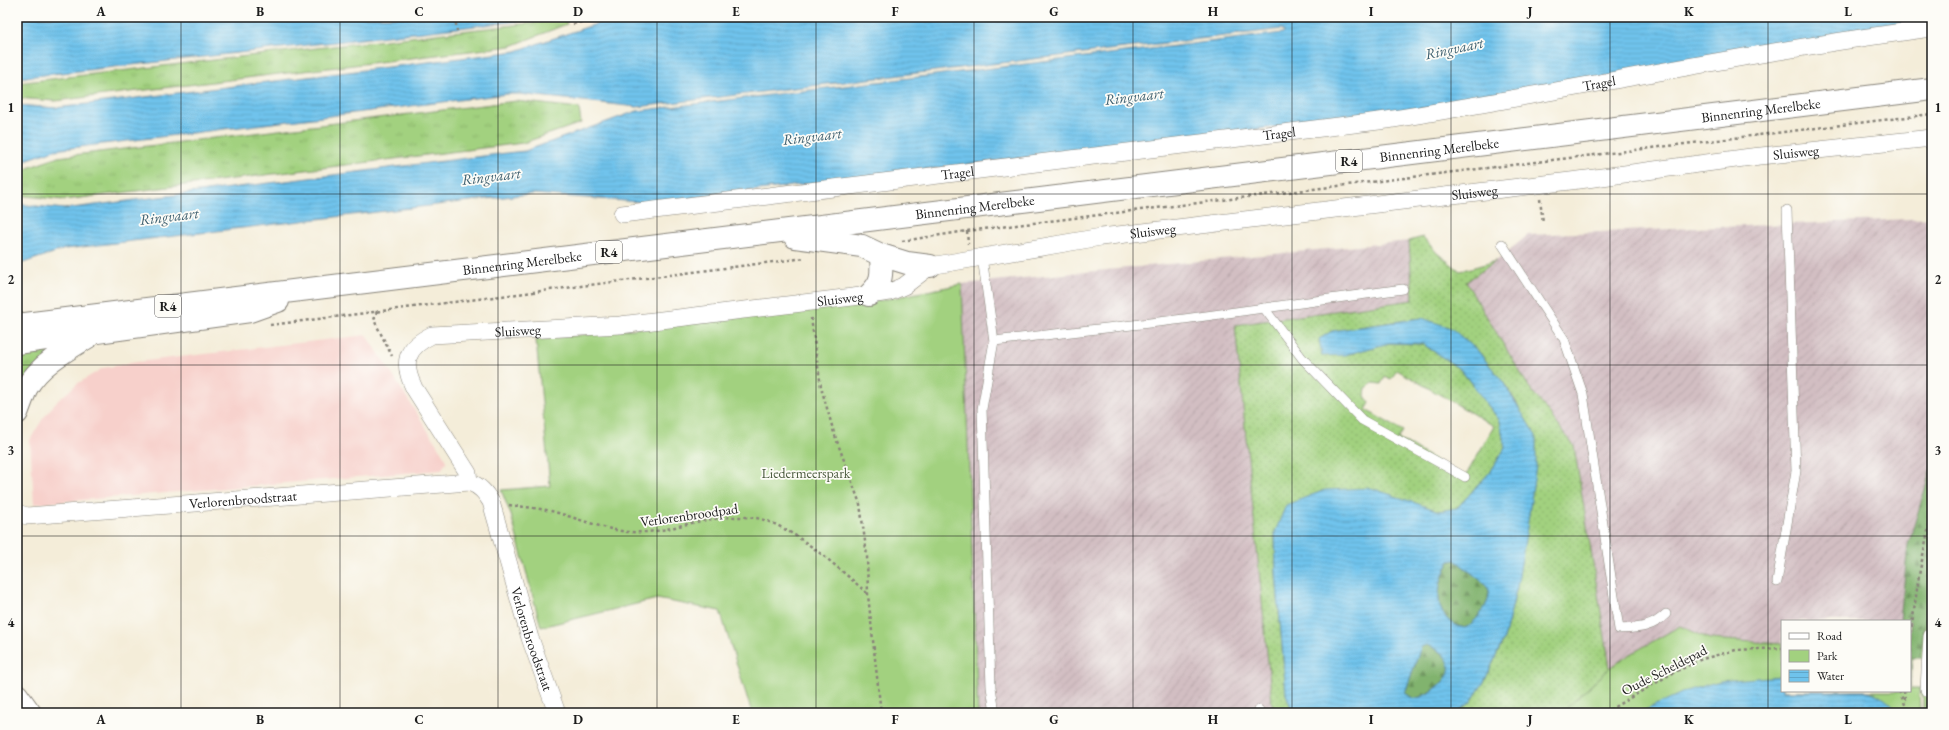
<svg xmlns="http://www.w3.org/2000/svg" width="1949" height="730" viewBox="0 0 1949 730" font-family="'EB Garamond',serif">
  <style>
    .built { fill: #f7d0cb }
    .industrial { fill: url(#industrial-furrows) }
    .grass { fill: url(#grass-tufts); stroke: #5f764e }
    .forest { fill: url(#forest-firs); stroke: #4e6845 }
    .park { fill: #a2d17f; stroke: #5f764e }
    .garden { fill: url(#garden-dots); stroke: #5f764e; fill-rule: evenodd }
    .water { fill: url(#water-rules); stroke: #467084; fill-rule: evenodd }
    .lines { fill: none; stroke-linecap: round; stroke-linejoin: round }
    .lane-casing { stroke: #88847a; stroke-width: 10 }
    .street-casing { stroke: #88847a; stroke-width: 18 }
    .secondary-casing { stroke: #88847a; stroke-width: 24 }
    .highway-casing { stroke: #88847a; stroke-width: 24 }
    .path { stroke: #88847a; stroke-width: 2.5; stroke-dasharray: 3 3; stroke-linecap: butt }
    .lane { stroke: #fff; stroke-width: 9 }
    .street { stroke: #fff; stroke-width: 17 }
    .secondary { stroke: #fff; stroke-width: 22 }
    .highway { stroke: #fff; stroke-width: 22 }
    .grid { fill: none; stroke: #1c1c1c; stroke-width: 1; stroke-opacity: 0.55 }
    .labels { text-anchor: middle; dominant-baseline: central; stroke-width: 3.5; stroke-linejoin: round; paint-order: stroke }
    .shield { fill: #fdfcf7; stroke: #605f5e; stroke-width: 1 }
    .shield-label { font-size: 13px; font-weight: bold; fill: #1c1c1c }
    .street-label { font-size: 14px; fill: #1c1c1c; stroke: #fdfcf7 }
    .park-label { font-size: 14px; fill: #4b5b3f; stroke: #fdfcf7 }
    .water-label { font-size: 15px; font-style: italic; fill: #3d5f6f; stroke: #fdfcf7 }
    .neatline { fill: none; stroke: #1c1c1c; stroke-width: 1.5 }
    .grid-label { font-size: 13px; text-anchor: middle; font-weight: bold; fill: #1c1c1c }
  </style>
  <defs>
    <pattern id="industrial-furrows" width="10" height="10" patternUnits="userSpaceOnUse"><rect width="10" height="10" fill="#d2bec2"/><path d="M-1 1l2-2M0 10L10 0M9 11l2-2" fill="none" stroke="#b4a3a6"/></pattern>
    <pattern id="grass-tufts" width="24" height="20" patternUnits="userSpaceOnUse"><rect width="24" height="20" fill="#a2d17f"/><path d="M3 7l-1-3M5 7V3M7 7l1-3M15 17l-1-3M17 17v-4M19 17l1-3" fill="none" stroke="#8bb36d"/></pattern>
    <pattern id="forest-firs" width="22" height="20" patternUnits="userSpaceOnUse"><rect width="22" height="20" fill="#81b36e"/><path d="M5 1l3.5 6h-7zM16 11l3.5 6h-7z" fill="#69915a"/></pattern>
    <pattern id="garden-dots" width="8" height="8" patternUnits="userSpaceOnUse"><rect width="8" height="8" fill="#a2d17f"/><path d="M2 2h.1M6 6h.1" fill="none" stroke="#8bb36d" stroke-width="1.8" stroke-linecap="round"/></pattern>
    <pattern id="water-rules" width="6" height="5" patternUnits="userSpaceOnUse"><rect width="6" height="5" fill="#6fc3ec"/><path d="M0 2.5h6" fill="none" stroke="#60a7ca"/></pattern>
  </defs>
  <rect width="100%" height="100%" fill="#fdfcf7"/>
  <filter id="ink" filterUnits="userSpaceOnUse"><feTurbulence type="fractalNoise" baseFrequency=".025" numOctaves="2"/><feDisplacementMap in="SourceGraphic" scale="8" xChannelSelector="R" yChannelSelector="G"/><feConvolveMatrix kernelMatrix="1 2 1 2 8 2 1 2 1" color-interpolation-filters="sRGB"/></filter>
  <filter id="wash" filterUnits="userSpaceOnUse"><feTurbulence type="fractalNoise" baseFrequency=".012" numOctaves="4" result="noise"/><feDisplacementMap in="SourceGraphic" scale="16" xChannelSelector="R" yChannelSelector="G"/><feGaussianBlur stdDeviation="0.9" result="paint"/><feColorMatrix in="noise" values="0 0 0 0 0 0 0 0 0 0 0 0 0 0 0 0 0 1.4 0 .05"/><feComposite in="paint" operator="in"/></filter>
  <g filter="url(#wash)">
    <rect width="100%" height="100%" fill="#f4edd9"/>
    <path class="built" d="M367,335L446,459V463L441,470L34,504L30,440L42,420L55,403L77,384L103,368L137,362Z"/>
    <g class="industrial">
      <path d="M1932,218V466L1908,545L1900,621H1782V644L1710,639L1680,626L1629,655L1610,668L1574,446L1529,387L1466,282L1496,261L1528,235Z"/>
      <path d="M1409,241L1413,300L1235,325L1273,713H978L962,284Z"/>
    </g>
    <g class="grass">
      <path d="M565,19L567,24L511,46L55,101L17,98V83Z"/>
      <path d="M516,101L579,108L581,123L523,143L64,200L17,195V172L58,157Z"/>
      <path d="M59,345L17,387V350Z"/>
      <path d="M1932,569V659L1920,658Z"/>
      <path d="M1919,688L1932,689V713H1925L1923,711V697Z"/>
    </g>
    <g class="forest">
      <path d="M1932,466V569L1920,658H1912L1910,687V621H1900L1908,545Z"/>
      <path d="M1455,560L1484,583L1489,590C1490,605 1477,621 1465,628C1431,621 1435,585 1450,561Z"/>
      <path d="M1426,645C1432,646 1436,649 1442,654C1466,671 1430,695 1414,699L1405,693L1421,647Z"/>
    </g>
    <g class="park">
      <path d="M962,284L978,713H752L720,611L657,599L541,627L511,515L501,490L550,486L536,340L877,301Z"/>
      <path d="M1680,626L1710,639L1782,644V691H1910V688H1919L1920,713H1561L1610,668L1629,655Z"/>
    </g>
    <path class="garden" d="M1423,237L1437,253L1460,271L1496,261L1466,282L1529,387L1574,446L1610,668L1561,713H1456L1470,703L1484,682L1504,639L1517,587V403L1503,382L1478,351L1422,318L1332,331L1345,355L1388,343L1423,344L1461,370L1500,421L1505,448L1491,471L1457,508L1439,511L1407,501L1275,532L1276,573L1286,694L1293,713H1273L1235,325L1413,300L1409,241ZM1397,370L1494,426L1465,477L1398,439L1403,431L1366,410L1370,403L1365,396L1366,388L1373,383L1381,384L1385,376L1391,379Z"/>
    <g class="water">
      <path d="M17,17H554L17,78Z"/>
      <path d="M617,17H1921L1919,24L1406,111L652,203L534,194L520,195L65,249L17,265V204L64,209L515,152L525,151L637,111L1283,33L1284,32L1282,29L637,107L520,94H507L54,150L17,163V105L56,108L502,53L516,51Z"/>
      <path d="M1422,318L1451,328L1478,351L1503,382L1536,436V466L1527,528L1517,587L1504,639L1484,682L1470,703L1456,713H1293L1286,694L1276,573L1275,532L1286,505L1325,490L1371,488L1439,511L1457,508L1491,471L1505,448L1500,421L1461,370L1423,344L1389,343L1345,355L1322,356L1319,339L1332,331ZM1455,560L1484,583L1489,590C1490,605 1477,621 1465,628C1431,621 1435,585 1450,561ZM1426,645C1431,646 1435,648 1440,652C1465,671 1434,694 1414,699L1405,693L1421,647Z"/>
      <path d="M1782,676V691H1869C1879,695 1893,702 1896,713H1639L1686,691L1720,681Z"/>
    </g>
  </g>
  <g filter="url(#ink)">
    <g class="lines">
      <g class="lane-casing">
        <g id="lane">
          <path d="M1502,244L1564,339L1583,394L1619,629C1638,628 1652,628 1666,614"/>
          <path d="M982,257L994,341L982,409L991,687L995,713"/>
          <path d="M1264,308L1302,358L1362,420L1465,477"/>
          <path d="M994,341L1184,319L1403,289"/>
          <path d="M1777,582L1796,471L1787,210"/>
          <path d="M1259,710L1260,713"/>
        </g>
      </g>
      <g class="street-casing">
        <g id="street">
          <path id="s1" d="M622,214L1387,120C1569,91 1749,52 1932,28"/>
          <path id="s2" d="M469,482L468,473L414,388C402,363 405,348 432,335L620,325L869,295L890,292L904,286L930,266L1101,237L1587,179L1751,157L1932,138"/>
          <path id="s3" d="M17,513L27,516L469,482C480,486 485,492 491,502L530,638L557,713"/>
          <path d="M1929,689L1932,636"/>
        </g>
      </g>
      <g class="secondary-casing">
        <path id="secondary" d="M17,695L30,713"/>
      </g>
      <g class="highway-casing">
        <g id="highway">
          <path d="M795,237L862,246L881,255L907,263L930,266"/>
          <path d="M869,295C883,282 882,274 881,255"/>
          <path id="s4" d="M17,325L1932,89"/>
          <path d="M17,343L250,311L278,301"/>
          <path d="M17,413C20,405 23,397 26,389C38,366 66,350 88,337"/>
        </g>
      </g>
      <g class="path">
        <path d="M455,17L457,31"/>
        <path d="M573,24L601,17"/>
        <path d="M1540,199L1543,222"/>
        <path d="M967,231L968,244"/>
        <path d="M902,241L967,231L1932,114"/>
        <path d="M377,311L374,320L392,356"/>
        <path d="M811,318L821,387L834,433L860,504L867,556L868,595L881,713"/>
        <path d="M270,325L805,258"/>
        <path d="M17,439L20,430"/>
        <path d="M509,505C523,507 537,508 551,511C574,517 608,531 630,532C661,534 679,524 708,520C723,517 740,516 756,518C791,524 842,571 868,594"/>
        <path d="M1910,639L1919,575L1932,511"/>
        <path d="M1899,691L1909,713"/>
        <path d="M1904,691L1905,700"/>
        <path d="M1928,703L1929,713"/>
        <path d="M1604,713L1671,674L1702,659L1736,650L1782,648"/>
      </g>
      <use href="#lane" class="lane"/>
      <use href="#street" class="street"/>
      <use href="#secondary" class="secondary"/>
      <use href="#highway" class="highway"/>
    </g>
  </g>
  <path class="grid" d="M181,17V713M340,17V713M498,17V713M657,17V713M816,17V713M974,17V713M1133,17V713M1292,17V713M1451,17V713M1610,17V713M1768,17V713M17,194H1932M17,365H1932M17,536H1932"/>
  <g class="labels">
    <g class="shield">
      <rect x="1336" y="150" width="26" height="22" rx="3"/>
      <rect x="596" y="241" width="26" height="22" rx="3"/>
      <rect x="155" y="295" width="26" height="22" rx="3"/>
    </g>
    <g class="shield-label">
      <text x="1349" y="161">R4</text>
      <text x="609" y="252">R4</text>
      <text x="168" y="306">R4</text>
    </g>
    <g class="street-label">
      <text stroke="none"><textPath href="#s1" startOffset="986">Tragel</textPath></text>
      <text stroke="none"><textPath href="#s4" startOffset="1757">Binnenring Merelbeke</textPath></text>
      <text stroke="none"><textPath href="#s1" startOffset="662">Tragel</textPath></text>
      <text stroke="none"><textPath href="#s4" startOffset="1433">Binnenring Merelbeke</textPath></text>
      <text stroke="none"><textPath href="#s2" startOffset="1557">Sluisweg</textPath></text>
      <text stroke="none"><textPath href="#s1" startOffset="338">Tragel</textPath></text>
      <text stroke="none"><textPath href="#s2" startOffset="1233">Sluisweg</textPath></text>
      <text stroke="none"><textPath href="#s4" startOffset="965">Binnenring Merelbeke</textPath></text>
      <text stroke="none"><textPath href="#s2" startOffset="909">Sluisweg</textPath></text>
      <text stroke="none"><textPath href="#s4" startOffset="509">Binnenring Merelbeke</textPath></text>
      <text stroke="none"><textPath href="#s2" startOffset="585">Sluisweg</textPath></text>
      <text stroke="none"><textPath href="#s2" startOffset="261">Sluisweg</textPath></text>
      <text stroke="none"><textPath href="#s3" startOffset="227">Verlorenbroodstraat</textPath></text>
      <text transform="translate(689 515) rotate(-8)">Verlorenbroodpad</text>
      <text stroke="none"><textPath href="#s3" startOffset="627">Verlorenbroodstraat</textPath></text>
      <text transform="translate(1664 670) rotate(-27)">Oude Scheldepad</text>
    </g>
    <g class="park-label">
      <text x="806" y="473">Liedermeerspark</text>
    </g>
    <g class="water-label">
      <text transform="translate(1454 48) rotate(-12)">Ringvaart</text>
      <text transform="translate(1134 96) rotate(-7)">Ringvaart</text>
      <text transform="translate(812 136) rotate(-7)">Ringvaart</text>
      <text transform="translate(491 176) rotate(-7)">Ringvaart</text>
      <text transform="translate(169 216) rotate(-7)">Ringvaart</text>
    </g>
  </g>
  <rect width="1949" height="730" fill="none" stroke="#fdfcf7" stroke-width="44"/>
  <rect x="1781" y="620" width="130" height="72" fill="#fdfcf7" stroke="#a3a29f"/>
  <rect x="1789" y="633" width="20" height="6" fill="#ffffff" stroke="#a3a29f"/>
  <text x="1817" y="640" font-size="12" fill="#1c1c1c">Road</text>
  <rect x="1789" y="650" width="20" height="12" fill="#a2d17f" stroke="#a3a29f"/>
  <text x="1817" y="660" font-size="12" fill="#1c1c1c">Park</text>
  <rect x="1789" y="670" width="20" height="12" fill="url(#water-rules)" stroke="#a3a29f"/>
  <text x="1817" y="680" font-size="12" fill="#1c1c1c">Water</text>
  <rect x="22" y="22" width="1905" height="686" class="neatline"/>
  <g class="grid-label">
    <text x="101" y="16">A</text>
    <text x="260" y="16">B</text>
    <text x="419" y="16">C</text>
    <text x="578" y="16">D</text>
    <text x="736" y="16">E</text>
    <text x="895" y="16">F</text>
    <text x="1054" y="16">G</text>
    <text x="1213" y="16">H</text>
    <text x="1371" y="16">I</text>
    <text x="1530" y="16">J</text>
    <text x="1689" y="16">K</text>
    <text x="1848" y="16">L</text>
    <text x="11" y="112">1</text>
    <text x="1938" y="112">1</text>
    <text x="11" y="284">2</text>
    <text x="1938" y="284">2</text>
    <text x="11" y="455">3</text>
    <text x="1938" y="455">3</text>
    <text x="11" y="627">4</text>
    <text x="1938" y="627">4</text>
    <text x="101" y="724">A</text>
    <text x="260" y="724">B</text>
    <text x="419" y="724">C</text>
    <text x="578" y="724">D</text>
    <text x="736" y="724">E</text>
    <text x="895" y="724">F</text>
    <text x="1054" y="724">G</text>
    <text x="1213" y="724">H</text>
    <text x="1371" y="724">I</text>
    <text x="1530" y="724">J</text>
    <text x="1689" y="724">K</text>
    <text x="1848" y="724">L</text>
  </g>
</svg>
